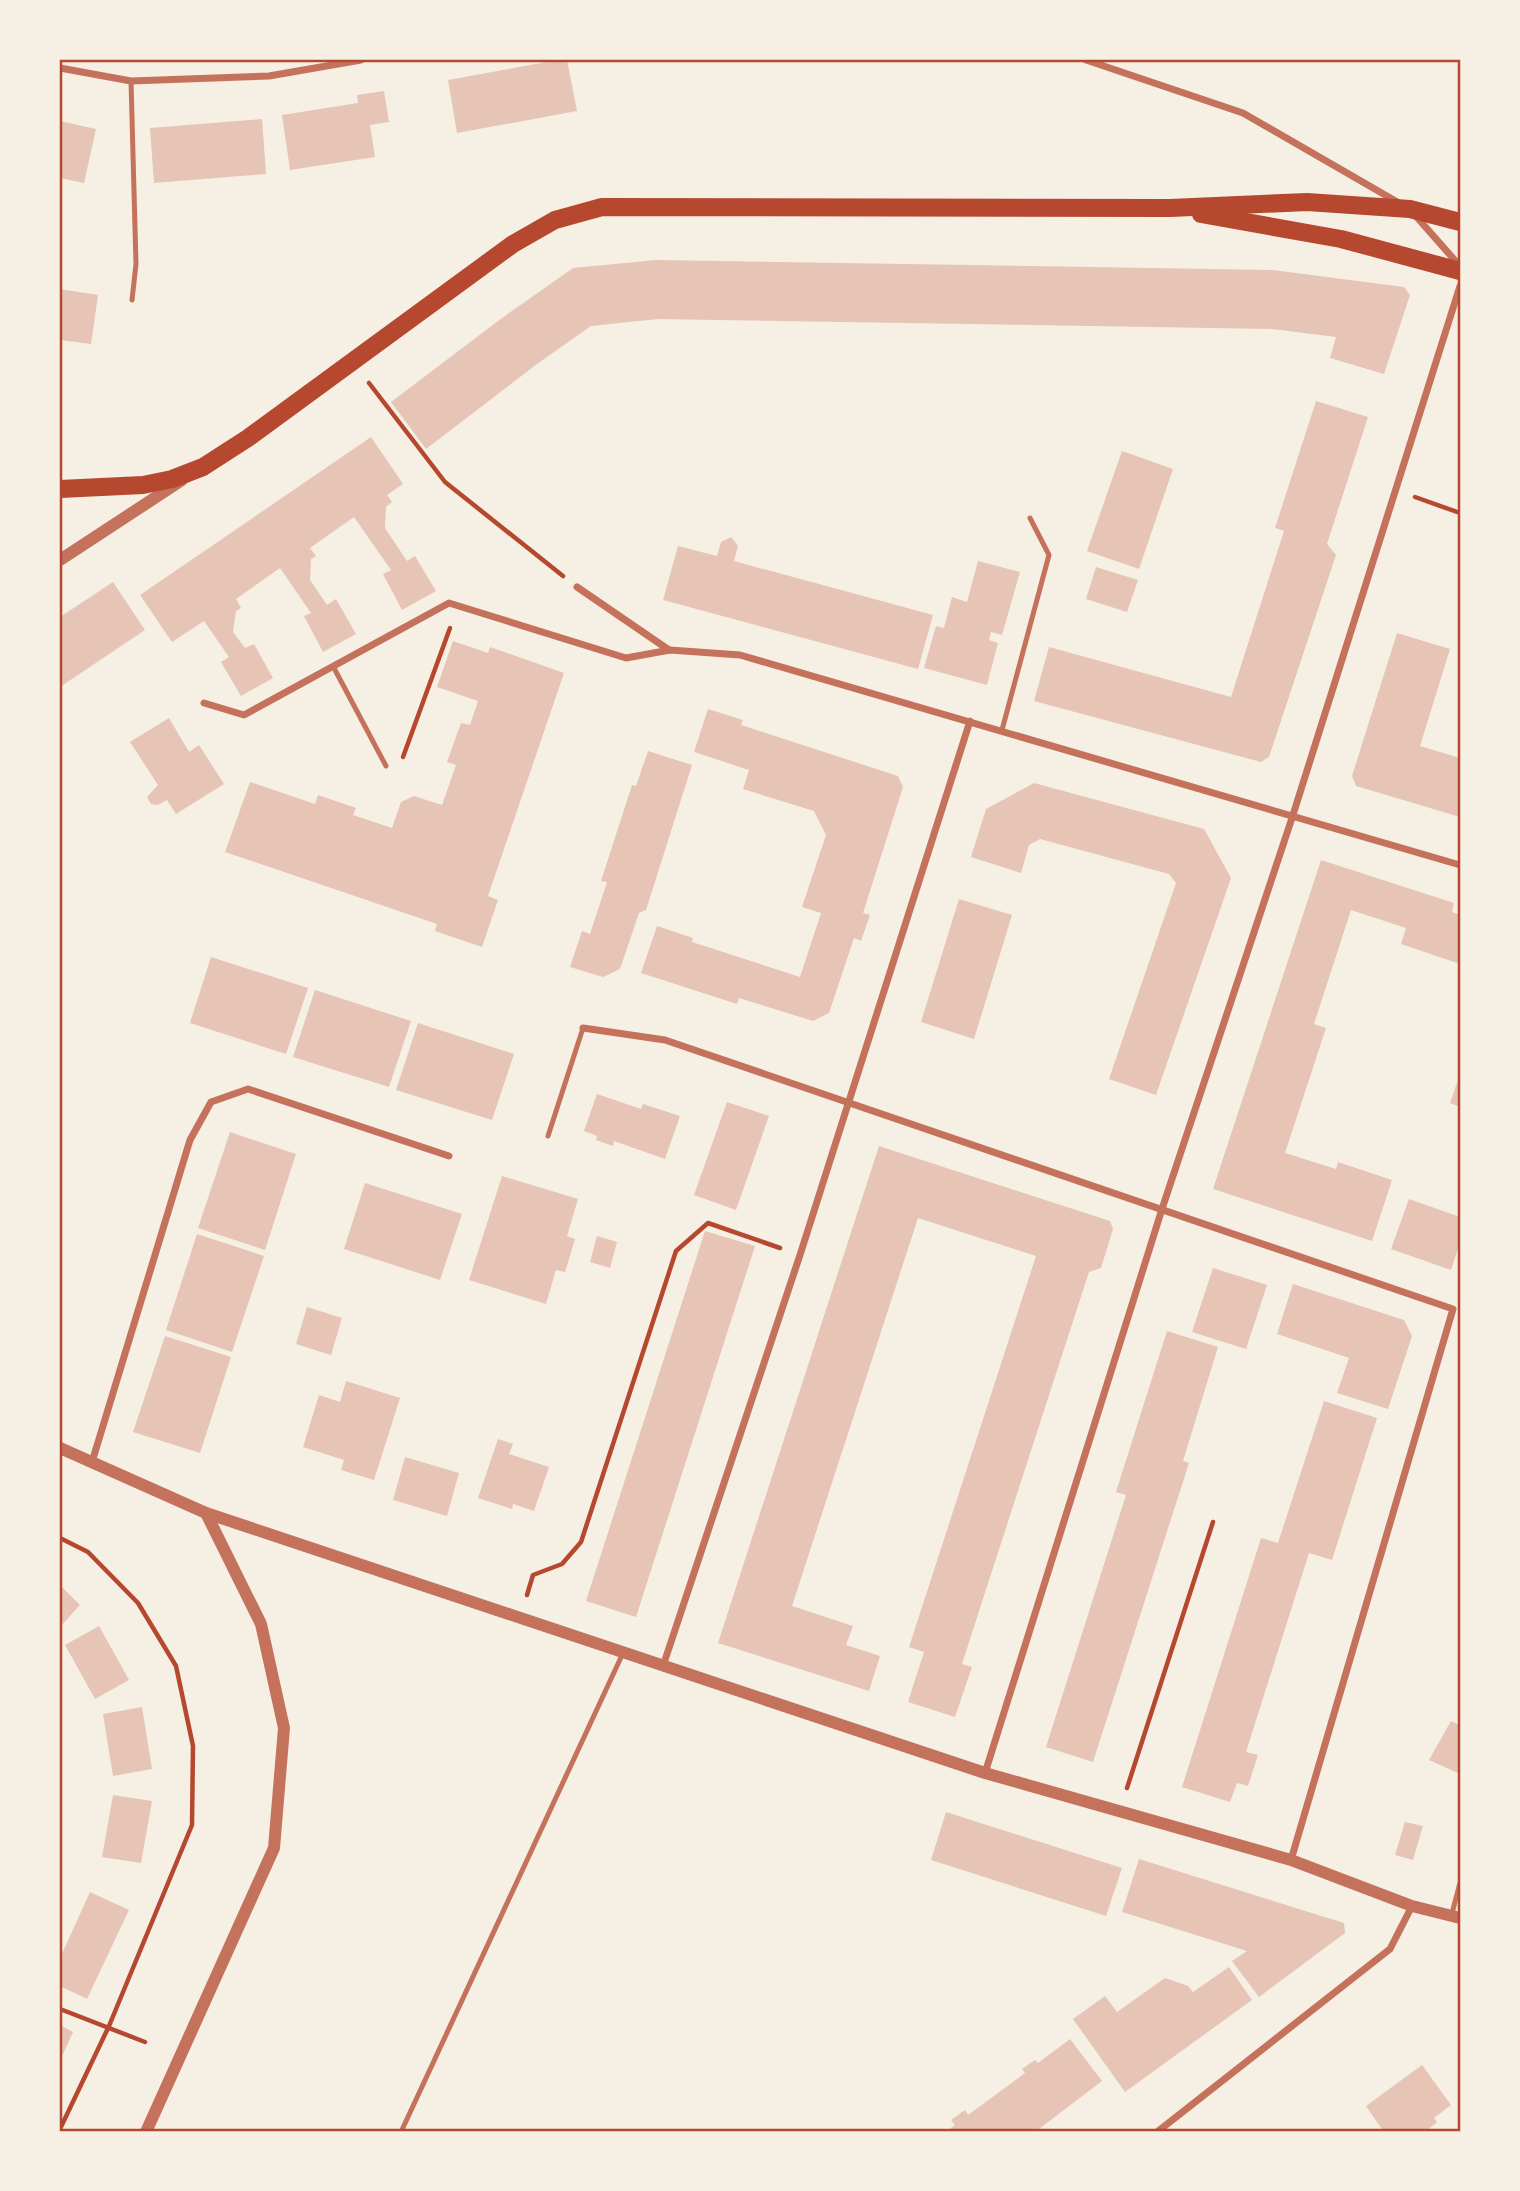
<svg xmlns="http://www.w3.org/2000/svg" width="1520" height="2191" viewBox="0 0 1520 2191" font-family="'Roboto Serif',serif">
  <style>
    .building { fill: #e6c5b7 }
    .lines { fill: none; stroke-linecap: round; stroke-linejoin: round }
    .path { stroke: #b5482f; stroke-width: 4.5 }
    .service { stroke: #c5725c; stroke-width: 5 }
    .minor { stroke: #c5725c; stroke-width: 7 }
    .tertiary { stroke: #c5725c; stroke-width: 12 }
    .primary { stroke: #b5482f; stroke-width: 18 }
    .neatline { fill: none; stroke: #b5482f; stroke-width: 2.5 }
  </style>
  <rect width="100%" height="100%" fill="#f6efe4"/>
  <g class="building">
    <path d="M558,60H567L577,111L457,133L448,80Z"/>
    <path d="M384,91L389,122L370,125L375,157L290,170L282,115L358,103L357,95Z"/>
    <path d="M262,119L266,174L154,183L150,128Z"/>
    <path d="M60,121L96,129L84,183L60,178Z"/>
    <path d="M656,260L1273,270L1404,287L1410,295L1384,374L1330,358L1336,337L1272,329L658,319L591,326L537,364L426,449L391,402L502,318L573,268Z"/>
    <path d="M60,289L98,295L91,344L60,340Z"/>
    <path d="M1316,401L1368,417L1327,544L1336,555L1269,757L1261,762L1034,701L1049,647L1231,697L1284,531L1275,528Z"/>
    <path d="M371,437L403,484L387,495L392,502L386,507L385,528L407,561L415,556L436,591L402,610L383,574L391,570L354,517L310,548L316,556L311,559L310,580L327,605L336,599L356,634L323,652L304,616L311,613L280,568L236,599L241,608L236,611L233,632L245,648L254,644L273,678L241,696L221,662L229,657L204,621L172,642L140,595Z"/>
    <path d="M1122,451L1173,469L1139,569L1087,551Z"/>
    <path d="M731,537L738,546L734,561L933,615L918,669L663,600L678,546L717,556L721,542Z"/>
    <path d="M978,561L1020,572L1002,635L991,632L989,640L998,643L987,685L924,668L936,626L944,628L952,597L967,602Z"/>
    <path d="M1096,567L1138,580L1127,612L1086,599Z"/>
    <path d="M113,582L145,630L60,687V617Z"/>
    <path d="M1397,633L1450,649L1420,746L1460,758V817L1356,786L1352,776Z"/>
    <path d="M453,641L488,653L490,647L564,673L488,896L498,900L482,947L435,931L437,924L225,852L250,782L315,804L318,795L356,808L353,815L392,828L401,802L414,796L442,805L456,765L447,762L461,723L470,725L478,701L437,687Z"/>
    <path d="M708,709L743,720L741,725L898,776L903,787L863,913L870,915L861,941L854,938L829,1013L813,1021L739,998L737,1004L641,973L657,926L693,938L692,942L800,977L821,913L802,907L826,835L814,811L743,789L749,770L694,752Z"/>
    <path d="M169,718L189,752L199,745L224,784L176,814L167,800L158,805L151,804L147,797L158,785L130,742Z"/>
    <path d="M648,751L692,765L646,910L639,913L620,969L603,977L570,967L582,931L590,934L607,882L601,881L632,785L636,786Z"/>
    <path d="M1034,783L1204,829L1231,878L1156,1095L1109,1079L1176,883L1169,874L1040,839L1029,845L1021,873L971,857L986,809Z"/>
    <path d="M1321,860L1454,903L1452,912L1460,915V964L1401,944L1406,928L1351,910L1314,1024L1326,1028L1285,1153L1336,1169L1338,1162L1392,1180L1372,1241L1213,1189Z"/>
    <path d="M959,899L1012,915L974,1039L921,1022Z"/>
    <path d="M211,957L308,988L286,1054L190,1023Z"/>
    <path d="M315,990L411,1021L389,1087L293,1057Z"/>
    <path d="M418,1023L514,1054L492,1120L396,1090Z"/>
    <path d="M1460,1074V1107L1450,1103Z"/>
    <path d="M597,1094L641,1109L643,1104L680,1116L665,1159L614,1141L613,1146L596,1140L597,1136L584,1131Z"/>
    <path d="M727,1102L769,1116L736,1210L694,1195Z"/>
    <path d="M230,1132L296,1154L265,1250L198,1228Z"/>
    <path d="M879,1146L1110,1221L1113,1229L1101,1268L1089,1272L980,1608L962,1664L972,1667L955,1717L908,1702L924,1652L909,1647L1036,1256L918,1218L792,1606L853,1626L846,1645L880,1656L869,1691L718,1643Z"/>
    <path d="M502,1176L578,1199L567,1236L575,1239L565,1272L556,1270L546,1304L469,1280Z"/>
    <path d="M365,1183L462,1214L440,1280L344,1249Z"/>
    <path d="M1409,1199L1460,1217V1242L1451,1270L1391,1249Z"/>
    <path d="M705,1231L755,1246L636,1617L586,1601Z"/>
    <path d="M197,1234L264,1256L232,1352L166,1330Z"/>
    <path d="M597,1236L617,1242L610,1268L590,1262Z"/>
    <path d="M1213,1268L1267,1285L1246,1349L1192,1332Z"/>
    <path d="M1293,1284L1404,1320L1412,1336L1388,1409L1337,1393L1349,1358L1277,1334Z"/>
    <path d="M307,1307L342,1318L331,1355L296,1344Z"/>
    <path d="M1167,1331L1218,1347L1183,1461L1189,1463L1093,1762L1046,1747L1126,1495L1116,1492Z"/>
    <path d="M165,1336L231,1357L200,1453L133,1432Z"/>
    <path d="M346,1381L400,1398L374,1480L341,1470L344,1460L303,1447L319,1395L340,1402Z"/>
    <path d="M1324,1401L1377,1418L1332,1560L1309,1553L1246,1752L1258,1755L1248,1786L1237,1783L1230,1802L1182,1787L1261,1538L1278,1543Z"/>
    <path d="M498,1439L513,1444L509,1454L549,1467L534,1511L513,1504L512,1509L478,1498Z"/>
    <path d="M405,1457L459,1473L447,1516L393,1500Z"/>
    <path d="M60,1585L80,1605L60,1627Z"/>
    <path d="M99,1626L129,1680L95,1699L65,1645Z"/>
    <path d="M142,1707L152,1769L113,1776L103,1714Z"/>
    <path d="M1451,1721L1460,1725V1774L1429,1760Z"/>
    <path d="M113,1795L152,1801L141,1863L102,1857Z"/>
    <path d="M946,1812L1122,1868L1106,1916L931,1860Z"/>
    <path d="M1405,1822L1423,1826L1413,1860L1395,1855Z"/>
    <path d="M1139,1859L1344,1923L1345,1933L1259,1997L1232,1961L1247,1951L1122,1912Z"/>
    <path d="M90,1892L129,1910L87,1999L60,1986V1958Z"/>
    <path d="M1229,1967L1252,2000L1125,2092L1073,2019L1105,1996L1117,2012L1165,1978L1188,1986L1193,1992Z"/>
    <path d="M60,2025L73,2032L60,2061Z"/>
    <path d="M1070,2039L1102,2081L1035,2132H946L955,2125L951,2120L965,2110L968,2115L1025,2073L1022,2069L1035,2060L1038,2063Z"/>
    <path d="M1422,2065L1451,2105L1434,2118L1437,2122L1425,2132H1384L1366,2106Z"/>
  </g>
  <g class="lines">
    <g class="path">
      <path d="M369,383L445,482L563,576"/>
      <path d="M1415,497L1460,513"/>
      <path d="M403,757L450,628"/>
      <path d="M60,1538L88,1552L138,1603L176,1666L193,1746L192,1825L109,2026L60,2129"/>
      <path d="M527,1595L533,1575L562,1564L581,1542L676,1251L708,1223L780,1248"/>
      <path d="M1127,1788L1213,1522"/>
      <path d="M60,2009L145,2042"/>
    </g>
    <g class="service">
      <path d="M131,81L136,264L132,300"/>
      <path d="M334,668L386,766"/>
      <path d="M1002,730L1049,555L1030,518"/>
      <path d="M548,1136L583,1028"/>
      <path d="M1451,1917L1460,1883"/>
      <path d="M401,2132L623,1653"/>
    </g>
    <g class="minor">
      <path d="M1086,60L1243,113L1399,203"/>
      <path d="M60,68L131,81L269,76L361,60"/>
      <path d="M1414,214L1459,265"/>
      <path d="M577,587L669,650"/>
      <path d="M204,703L244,715L449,603L626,658L670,650L740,655L1460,865"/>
      <path d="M583,1028L665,1040L1453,1309L1291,1860"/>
      <path d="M92,1462L190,1140L211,1102L248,1089L449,1156"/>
      <path d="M664,1663L800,1255L970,721"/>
      <path d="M985,1773L1162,1209L1292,818L1460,286"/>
      <path d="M1157,2132L1390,1949L1412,1906"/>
    </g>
    <g class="tertiary">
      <path d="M60,560L182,480"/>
      <path d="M60,1448L206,1513L985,1773L1291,1860L1412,1906L1460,1918"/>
      <path d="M146,2132L274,1848L284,1728L261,1624L206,1513"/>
    </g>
    <g class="primary">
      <path d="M1201,214L1341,239L1460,271"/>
      <path d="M60,489L143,485L172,479L203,467L248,438L513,244L555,220L602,207L1170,208L1307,202L1410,209L1460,222"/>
    </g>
  </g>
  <rect width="1520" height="2191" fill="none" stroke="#f6efe4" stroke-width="122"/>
  <rect x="61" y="61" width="1398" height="2069" class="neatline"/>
</svg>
